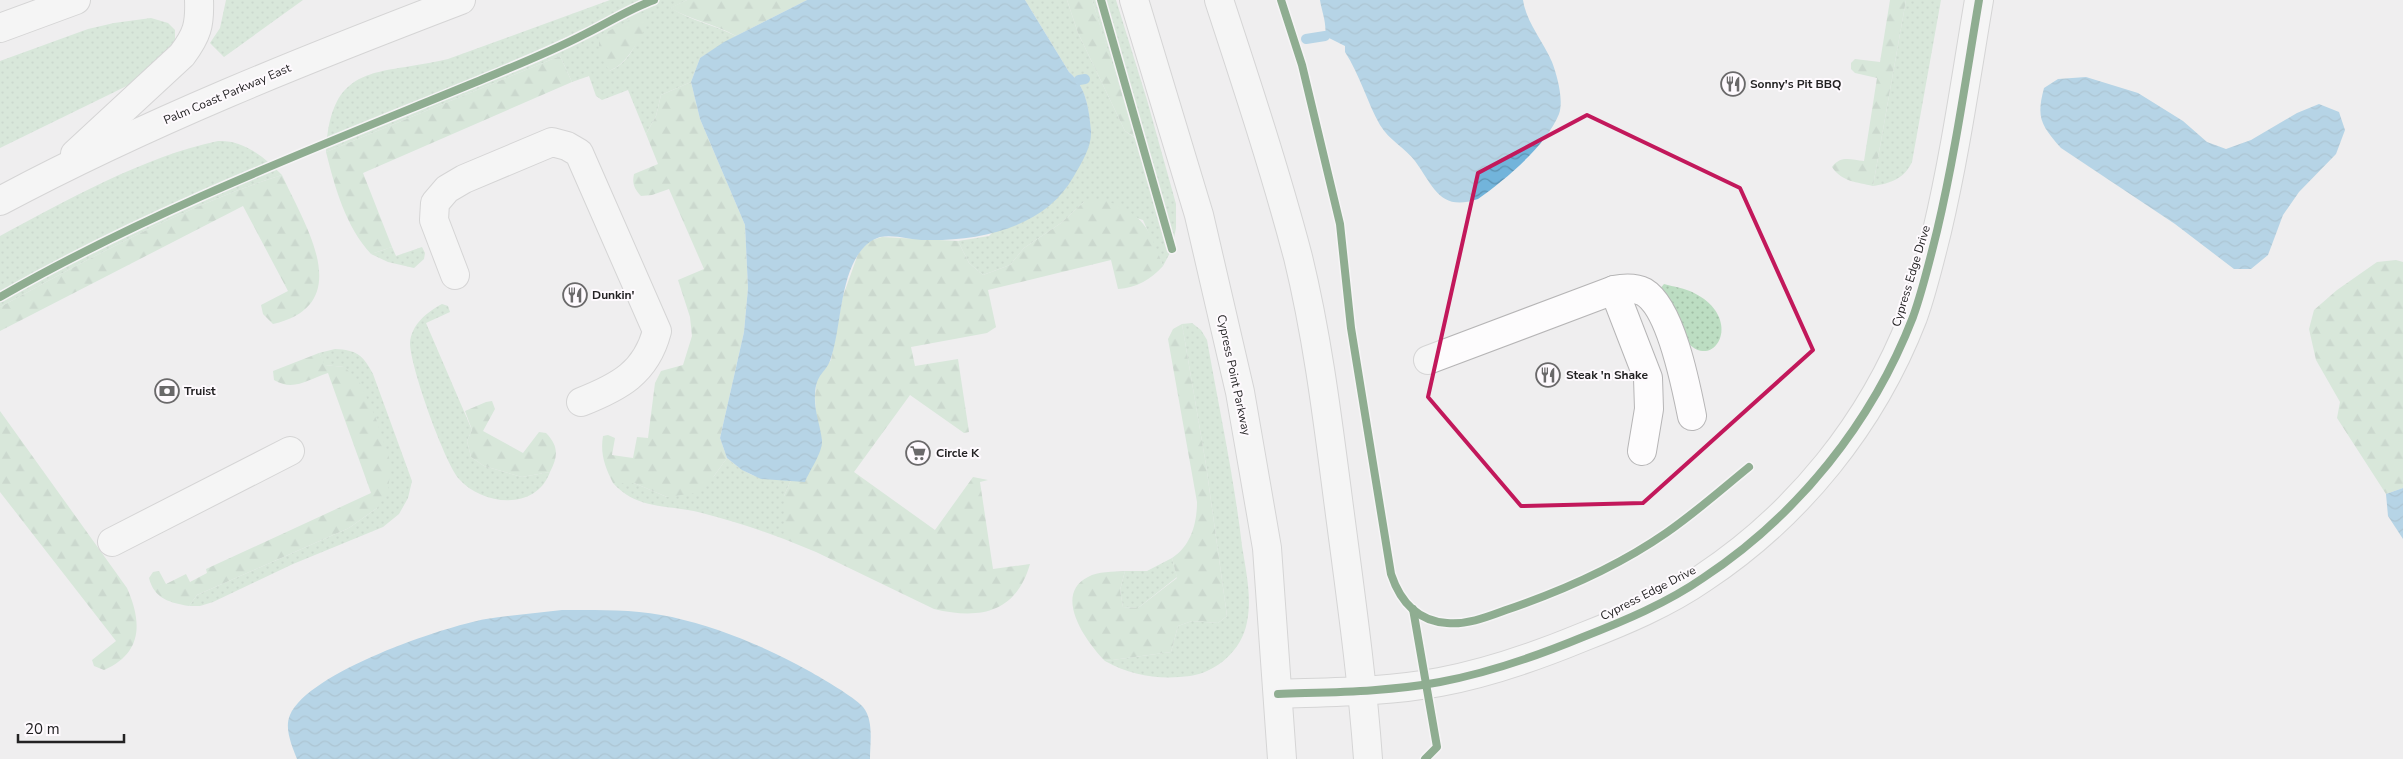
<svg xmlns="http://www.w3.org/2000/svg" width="2403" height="759" viewBox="0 0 2403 759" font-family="'Nunito Sans',sans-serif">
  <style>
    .grass { fill: url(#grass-dots); fill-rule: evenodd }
    .forest { fill: url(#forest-firs) }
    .water { fill: url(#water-waves) }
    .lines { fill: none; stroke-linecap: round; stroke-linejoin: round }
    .stream { stroke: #72b4db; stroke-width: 10 }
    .minor-casing { stroke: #b6b5b6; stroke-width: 30 }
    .major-casing { stroke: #b6b5b6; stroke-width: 30 }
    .minor { stroke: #fdfcfd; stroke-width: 28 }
    .major { stroke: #fdfcfd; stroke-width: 28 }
    .cycleway-casing { stroke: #fefafe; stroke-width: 11 }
    .cycleway { stroke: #1b5e20; stroke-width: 8 }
    .marked { fill: none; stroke: #c2185b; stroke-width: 4; stroke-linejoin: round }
    .labels { text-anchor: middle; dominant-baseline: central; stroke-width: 4; stroke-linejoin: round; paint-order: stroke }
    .poi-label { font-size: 12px; font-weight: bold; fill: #232223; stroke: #fefafe; text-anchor: start }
    .street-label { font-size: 12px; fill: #232223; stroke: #fefafe }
  </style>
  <defs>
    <pattern id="grass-dots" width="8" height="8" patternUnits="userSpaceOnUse" patternTransform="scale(1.25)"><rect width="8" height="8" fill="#bcddc2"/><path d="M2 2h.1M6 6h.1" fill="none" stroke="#a1bda6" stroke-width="1.8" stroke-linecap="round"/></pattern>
    <pattern id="forest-firs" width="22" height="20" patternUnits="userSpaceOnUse" patternTransform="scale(1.25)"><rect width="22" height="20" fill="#bcddc2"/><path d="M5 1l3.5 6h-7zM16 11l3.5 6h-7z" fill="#a1bda6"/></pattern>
    <pattern id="water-waves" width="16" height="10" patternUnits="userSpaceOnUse" patternTransform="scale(1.25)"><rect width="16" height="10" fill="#72b4db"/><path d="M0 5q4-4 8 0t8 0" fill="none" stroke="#5d92b1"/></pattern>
  </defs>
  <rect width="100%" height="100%" fill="#efeeef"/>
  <g class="grass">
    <path d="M226,0H303L224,57L210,43L220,28Z"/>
    <path d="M610,0H687L671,8C691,21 715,25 736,36L700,58L691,82L661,95L656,116L646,134L628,90L602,100L596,96L589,76L572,82L560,56L326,152C331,60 378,76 448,59ZM637,41C631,54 623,66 609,71Z"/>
    <path d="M1025,0H1067L1078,33L1125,131L1135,138L1092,0H1116L1147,100L1176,204V228L1172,249L1163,266L1143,220L1084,202L1061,223L1024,248L1010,265L983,275L969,263L958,241L989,236L1091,134C1089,111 1087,87 1069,72Z"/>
    <path d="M1906,0H1941L1912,162C1904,179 1891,183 1873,186Z"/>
    <path d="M151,18L168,23L175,30V43L143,78L0,148V61L88,29L114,23Z"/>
    <path d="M218,141C244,140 264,157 282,175C183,206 91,258 0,307V236C65,201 145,156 218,141Z"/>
    <path d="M392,247L396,256L422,247L425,253L424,259L414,268L388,262L371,254Z"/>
    <path d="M1664,284C1674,287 1685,288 1694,293C1744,318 1716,370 1689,344C1676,331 1668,307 1659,290Z"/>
    <path d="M442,304L448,306L450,312L426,323L472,430L467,441L471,457L484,466L522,477L550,472C536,511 483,506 459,479C444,461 410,366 410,343C411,325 427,312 442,304Z"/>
    <path d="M1192,323L1201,330L1207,340C1219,408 1234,477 1242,546C1246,571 1252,597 1247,622C1242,650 1217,672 1190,676C1160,680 1132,676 1105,661L1171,652L1178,626L1192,621L1218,623L1227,616L1206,465L1182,324Z"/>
    <path d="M335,349C357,350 363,355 373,374L412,481L408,498L399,514L383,527L293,564L213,602L200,606H189L197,595L349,528L377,508L344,367L324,365L319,353Z"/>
    <path d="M727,458C752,479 760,479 791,480L784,496V539C757,529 730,520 702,513C669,504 638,511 613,483H634L667,497L714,476Z"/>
    <path d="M1172,558L1177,577L1138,608L1123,607L1120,590L1125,571H1147Z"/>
  </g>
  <g class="forest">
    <path d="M687,0H807L736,36C715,24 691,20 670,8Z"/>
    <path d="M1067,0H1092L1136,138L1125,131L1078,33Z"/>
    <path d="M1890,0H1906L1873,186C1857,182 1842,182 1832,167C1841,155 1851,160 1864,161L1877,78L1855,73L1851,69V63L1855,59L1880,62Z"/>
    <path d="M645,12L648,23C637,41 629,63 609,71L599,53V36Z"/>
    <path d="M560,56L572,82L363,173L392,247L371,254C346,227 335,188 326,152Z"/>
    <path d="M691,82L700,119L745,225L748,288L744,332L720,438L727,458L714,476L695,493L667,497L634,483H613C605,467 600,454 603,436L608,435L615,438L612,455L633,458L637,437L648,438L655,383L661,371L683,365L692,336L690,317L678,280L704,269L669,189L652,195L641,196C634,189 632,183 634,174L658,164L646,134L656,116L661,95Z"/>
    <path d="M282,175C304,224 358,304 273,324L263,314L261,305L288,291L243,206L0,331V307C91,258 183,206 282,175Z"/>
    <path d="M1102,199C1145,216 1147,224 1163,266C1151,279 1137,288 1118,289L1111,260L988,290L996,327L987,333L911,347L915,366L958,359L969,432L964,433L910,395L854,472L935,530L973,477L988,480L980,482L993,569L1030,564C1016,613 980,620 934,609L816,552L784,539V496L791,480L805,481L822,441L816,419L815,396L817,378L831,360L843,296L858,254L869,241L882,237L958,241L969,263L983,275L1010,265L1024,248L1061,223L1084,202Z"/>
    <path d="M2396,260L2403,262V488L2386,494L2337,418L2340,402L2316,360L2309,329L2314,310L2337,290L2377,262Z"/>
    <path d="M1182,324L1206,465L1227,616L1218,623L1192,621L1178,626L1171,652L1105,661C1087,643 1052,595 1088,577C1098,571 1113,572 1125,571L1120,590L1123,607L1138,608L1177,578L1172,558C1191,546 1197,523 1197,502L1168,339L1173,329Z"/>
    <path d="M319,353L325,365L344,367L359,381L375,416L391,464L388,491L377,508L349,528L197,595L189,606C171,603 154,599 149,578L153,572L159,571L166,584L186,574L190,582L207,573L206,569L371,493L328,373C308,379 294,392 274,380L273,371Z"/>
    <path d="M492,401L495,409L483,431L523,453L539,432L546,433C559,446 558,457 550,472L522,477L484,466L471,457L467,441L472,430L465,411L486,402Z"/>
    <path d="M0,411L127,588C142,622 143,653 104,670L94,666L92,660L116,641L0,492Z"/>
  </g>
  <g class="water">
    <path d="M807,0H1025L1069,72C1086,86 1089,109 1091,130C1092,147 1082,162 1074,176C1045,228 980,241 926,240C911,240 894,234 880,237C871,240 866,244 860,252C840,278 841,328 831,358C826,374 816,372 815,395C814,411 820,424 822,440C823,452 810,470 805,482L761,479L742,470L727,458L720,438L744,332L748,288L745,225L700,119L691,82L700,58L724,42Z"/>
    <path d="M1320,0H1523C1526,22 1543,41 1552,62C1557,75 1564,100 1559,114C1546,146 1506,179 1478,199C1440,212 1434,187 1415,161C1405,148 1389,140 1380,125C1367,102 1360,75 1345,52V46L1325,36C1327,23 1322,13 1320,0Z"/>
    <path d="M2086,77L2138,93L2183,121L2207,142L2226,149L2251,140L2297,113L2319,104L2339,112L2345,130L2336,154L2299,192L2283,215L2268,255L2251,269H2234L2175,224L2061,148C2041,125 2036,118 2044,88L2058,79Z"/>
    <path d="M2403,488V539L2388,516L2386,494Z"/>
    <path d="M562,610C598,610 636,609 672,617C720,628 766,647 809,671C823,679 853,696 863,707C874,720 870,743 870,759H297C292,746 284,728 290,715C309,672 442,627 486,619C511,615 537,613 562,610Z"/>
  </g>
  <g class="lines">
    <g class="stream">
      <path d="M1306,39L1325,36"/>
      <path d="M1079,80L1085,79"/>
    </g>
    <g class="minor-casing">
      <g id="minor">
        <path d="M1134,0L1199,215L1240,392L1267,548L1282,759"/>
        <path d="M1219,0C1247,85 1275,170 1298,257C1318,339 1328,423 1339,507C1350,591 1362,675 1368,759"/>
        <path d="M455,275L434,220L435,203L447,189L464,179L552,142L567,146L579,153L657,331C646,373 619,387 581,402"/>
        <path d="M1614,290L1648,378L1649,409L1642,451"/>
        <path d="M1428,360L1614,290C1624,288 1634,287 1644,292C1671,308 1686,386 1692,416"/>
        <path d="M112,542L290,451"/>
        <path d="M1278,694C1332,692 1387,692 1440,682C1488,673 1537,656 1583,637C1624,621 1667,603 1703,578C1798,515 1872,423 1913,317C1923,289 1930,259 1937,231C1955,155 1966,77 1979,0"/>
      </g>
    </g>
    <g class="major-casing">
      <g id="major">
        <path d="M0,28L76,0"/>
        <path d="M75,154L182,55C197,35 200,25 199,0"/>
        <path d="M0,201C148,122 304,60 461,0"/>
      </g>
    </g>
    <use href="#minor" class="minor"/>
    <use href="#major" class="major"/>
    <g class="cycleway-casing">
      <g id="cycleway">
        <path d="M1101,0L1172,249"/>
        <path d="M1281,0L1302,65L1340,224L1351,328L1391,574C1400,601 1417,621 1447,623C1467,625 1487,617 1506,610C1562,591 1617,567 1666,533C1695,513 1722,489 1749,467"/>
        <path d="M0,297C152,210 315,148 476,82C512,67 548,53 583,35C608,23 629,9 654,0"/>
        <path d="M1413,609L1437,747L1425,759"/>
        <path d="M1278,694C1332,692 1387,692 1440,682C1488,673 1537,656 1583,637C1624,621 1667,603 1703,578C1798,515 1872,423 1913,317C1923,289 1930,259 1937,231C1955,155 1966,77 1979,0"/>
      </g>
    </g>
    <use href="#cycleway" class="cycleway"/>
  </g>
  <path d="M0 0H2403V759H0ZM1587,115L1740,188L1813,350L1643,503L1521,506L1428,397L1478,173Z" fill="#efeeef" fill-opacity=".55" fill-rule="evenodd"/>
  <path class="marked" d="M1587,115L1740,188L1813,350L1643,503L1521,506L1428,397L1478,173Z"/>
  <defs>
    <g id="restaurant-ring" transform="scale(1.25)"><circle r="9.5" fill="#fefafe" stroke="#6a696a" stroke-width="1.5"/><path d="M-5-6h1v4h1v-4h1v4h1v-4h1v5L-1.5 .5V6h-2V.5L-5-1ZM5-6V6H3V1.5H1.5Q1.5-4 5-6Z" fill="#6a696a"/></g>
    <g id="bank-ring" transform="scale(1.25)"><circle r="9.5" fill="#fefafe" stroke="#6a696a" stroke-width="1.5"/><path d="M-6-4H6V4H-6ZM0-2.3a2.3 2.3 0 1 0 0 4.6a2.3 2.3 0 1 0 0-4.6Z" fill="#6a696a"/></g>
    <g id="supermarket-ring" transform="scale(1.25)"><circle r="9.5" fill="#fefafe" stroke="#6a696a" stroke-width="1.5"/><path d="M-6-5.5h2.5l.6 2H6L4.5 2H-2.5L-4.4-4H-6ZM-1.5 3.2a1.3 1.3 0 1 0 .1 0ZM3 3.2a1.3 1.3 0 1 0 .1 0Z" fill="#6a696a"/></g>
  </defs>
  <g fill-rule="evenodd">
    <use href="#restaurant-ring" x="1733" y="84"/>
    <use href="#restaurant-ring" x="575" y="295"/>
    <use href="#restaurant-ring" x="1548" y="375"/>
    <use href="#bank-ring" x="167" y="391"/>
    <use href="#supermarket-ring" x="918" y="453"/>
  </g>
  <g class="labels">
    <g class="poi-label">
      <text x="1750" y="84">Sonny's Pit BBQ</text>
      <text x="592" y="295">Dunkin'</text>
      <text x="1566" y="375">Steak 'n Shake</text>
      <text x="184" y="391">Truist</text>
      <text x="936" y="453">Circle K</text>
    </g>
    <g class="street-label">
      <text transform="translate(227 94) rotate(-23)">Palm Coast Parkway East</text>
      <text transform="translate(1911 276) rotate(-73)">Cypress Edge Drive</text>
      <text transform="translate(1234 375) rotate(78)">Cypress Point Parkway</text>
      <text transform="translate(1648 593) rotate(-27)">Cypress Edge Drive</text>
    </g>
  </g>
  <path d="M18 734v8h106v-8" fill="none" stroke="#232223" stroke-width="2.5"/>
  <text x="25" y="734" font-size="15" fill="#232223" stroke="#fefafe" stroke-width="4" paint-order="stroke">20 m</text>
</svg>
